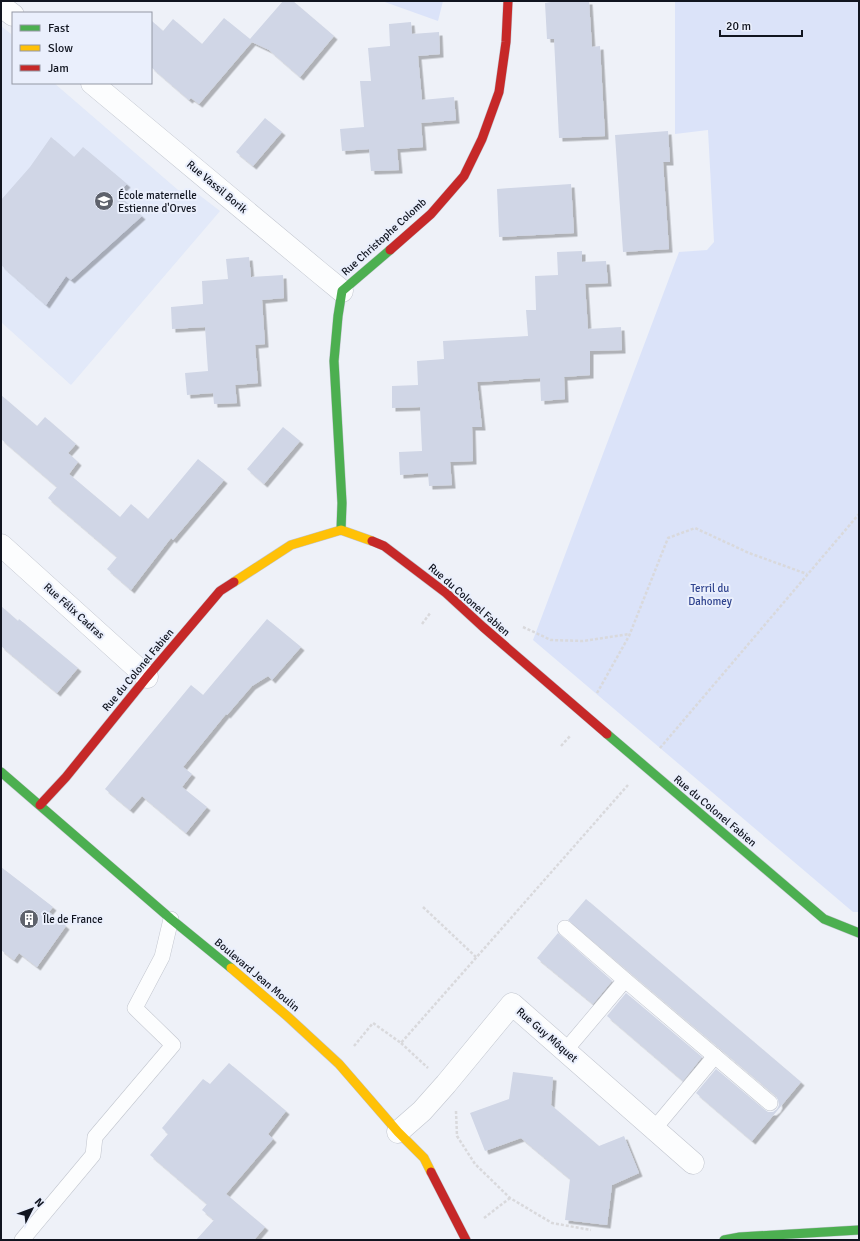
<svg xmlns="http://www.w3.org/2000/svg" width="860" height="1241" viewBox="0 0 860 1241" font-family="Signika,sans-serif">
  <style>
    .built { fill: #e2e9f9 }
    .green { fill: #dbe3f9 }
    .building { fill: #d0d6e6; filter: url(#shadow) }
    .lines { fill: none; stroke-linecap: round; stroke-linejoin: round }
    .lane-casing { stroke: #c1c5ce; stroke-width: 16 }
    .street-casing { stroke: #c1c5ce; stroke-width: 23 }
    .fast-casing { stroke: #c1c5ce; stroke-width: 10 }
    .slow-casing { stroke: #c1c5ce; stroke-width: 10 }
    .jam-casing { stroke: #c1c5ce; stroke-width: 10 }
    .path { stroke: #d9d9dc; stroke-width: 2.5; stroke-dasharray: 3 2; stroke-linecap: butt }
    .lane { stroke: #fcfdfe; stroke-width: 15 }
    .street { stroke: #fcfdfe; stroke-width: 22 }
    .fast { stroke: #4caf50; stroke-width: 9 }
    .slow { stroke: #ffc107; stroke-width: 9 }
    .jam { stroke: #c62828; stroke-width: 9 }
    .labels { text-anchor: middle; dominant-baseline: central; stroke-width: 4; stroke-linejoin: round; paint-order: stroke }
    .street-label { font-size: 11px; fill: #111520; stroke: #eaeffc }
    .poi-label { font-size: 11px; fill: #111520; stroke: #eaeffc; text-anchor: start }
    .park-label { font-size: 11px; fill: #30448f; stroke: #eaeffc }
  </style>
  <defs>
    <filter id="shadow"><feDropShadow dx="3.5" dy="3.5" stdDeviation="0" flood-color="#0004"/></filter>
  </defs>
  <rect width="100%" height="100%" fill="#eef1f8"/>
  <path class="built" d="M1,26L11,34L12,47L13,48V83H54L178,190L194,191L220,211L71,385L1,322Z"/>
  <g class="green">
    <path d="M382,1H443L438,21Z"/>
    <path d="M675,1H859V912H853L533,640L679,252L707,250L714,242L708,130L675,134Z"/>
  </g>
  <g class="building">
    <path d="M283,1H293L334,36L300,77L269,50L252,42L199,104L191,98L189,100L151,67L152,21L163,31L173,19L202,44L224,18L250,39Z"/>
    <path d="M550,1H589L592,47L600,46L605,136L559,138L554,39H547L545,3L551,2Z"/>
    <path d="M411,22L412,34L439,32L440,54L418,56L422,100L454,97L456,120L421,123L423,147L397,149L399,170L371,171L369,149L342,151L340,129L364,127L360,81H371L368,48L390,46L389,24Z"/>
    <path d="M265,118L282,132L253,166L236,152Z"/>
    <path d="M668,131L670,162H663L669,249L623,252L615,135Z"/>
    <path d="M51,137L74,157L83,147L127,184L117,194L142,216L71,280L66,276L46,305L1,265V200L30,167Z"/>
    <path d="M571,184L574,233L499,237L497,189Z"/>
    <path d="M582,251V262L606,261L608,283L585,284L588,329L621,327L622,350L590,351V375L564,377L565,399L541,401L540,378L477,382L482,427H472L473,461L450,462L452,485L429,486L428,473L400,475L399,452L422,451L420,407L392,408V386L418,385L417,361L444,359L443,341L528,336L526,310H536L535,276L558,275L557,252Z"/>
    <path d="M249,257L251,277L283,275L284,298L262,300L265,344L255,345L258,383L235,385L237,403L214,404L213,393L187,395L185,373L208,371L205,327L172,329L171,307L203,304L202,281L228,279L226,259Z"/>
    <path d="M1,395L37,426L45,417L76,444L68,453L78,462L69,474L120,517L131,504L148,519L198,459L224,480L173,540L171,538L131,590L107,569L117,557L48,498L57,487L1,439Z"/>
    <path d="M283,427L300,441L264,484L247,469Z"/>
    <path d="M1,606L18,621L19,619L78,668L57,693L1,646Z"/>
    <path d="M267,619L301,647L272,680L268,676L252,686L227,715L226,714L183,767L192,774L182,787L207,807L186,833L142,796L130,810L105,789L191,685L203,695Z"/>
    <path d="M1,867L53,907L49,912L66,926L37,967L19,953L14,960L1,950Z"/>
    <path d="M586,899L801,1082L752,1141L696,1093L716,1069L765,1110L768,1112H773L777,1109L779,1105L778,1100L776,1096L568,920Z"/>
    <path d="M558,933L612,981L593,1004L537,958Z"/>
    <path d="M626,993L702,1057L683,1081L607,1016Z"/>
    <path d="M229,1063L286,1111L268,1134L273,1139L226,1194L265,1227L254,1240H196L214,1220L202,1210L207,1204L150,1155L168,1134L162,1128L192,1092L203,1079L210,1084Z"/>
    <path d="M513,1072L553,1077L551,1105L599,1146L624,1136L639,1173L612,1185L607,1225L565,1220L570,1179L521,1138L485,1151L470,1113L509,1099Z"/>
  </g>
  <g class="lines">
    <g class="lane-casing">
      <g id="lane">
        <path d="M565,928L625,980L565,1051"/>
        <path d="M625,980L770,1103"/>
        <path d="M654,1129L715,1056"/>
        <path d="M22,1240L93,1155L95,1137L173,1045L135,1008L162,957L171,919"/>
      </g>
    </g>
    <g class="street-casing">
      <g id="street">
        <path d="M1,6L13,15"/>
        <path d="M92,83L320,273L342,291"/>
        <path d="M1,545L147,677"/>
        <path d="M398,1132L422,1111L446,1084L512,1004L693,1163"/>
      </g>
    </g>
    <g class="fast-casing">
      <g id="fast">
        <path d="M341,530L342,503L334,361L338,316L342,291L390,250"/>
        <path d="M607,734L824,919L859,933"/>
        <path d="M1,772L171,919L231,968"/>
        <path d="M724,1240L740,1237L859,1230"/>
      </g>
    </g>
    <g class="slow-casing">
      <g id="slow">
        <path d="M234,582L291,545L341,530L372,541"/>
        <path d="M231,968L287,1016L339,1064L398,1132L424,1158L431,1172"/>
      </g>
    </g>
    <g class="jam-casing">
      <g id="jam">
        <path d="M390,250L431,214L464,176L482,139L499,92L506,42L508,1"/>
        <path d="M372,541L384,546L446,593L483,627L607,734"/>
        <path d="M40,805L66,777L147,677L220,591L234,582"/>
        <path d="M431,1172L466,1240"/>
      </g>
    </g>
    <g class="path">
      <path d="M422,624L431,612"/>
      <path d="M523,627L551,640L583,641L629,634"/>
      <path d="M597,693L629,636L668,538L695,528L749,553L807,574"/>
      <path d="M561,746L570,736"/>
      <path d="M660,748L859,514"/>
      <path d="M423,907L476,957"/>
      <path d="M401,1043L428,1068"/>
      <path d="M354,1046L373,1023L401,1043L628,785"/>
      <path d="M456,1111L457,1136L475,1164L510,1198L552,1223L591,1230"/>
      <path d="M484,1218L510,1198"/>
    </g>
    <use href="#lane" class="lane"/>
    <use href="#street" class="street"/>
    <use href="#fast" class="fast"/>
    <use href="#slow" class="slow"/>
    <use href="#jam" class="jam"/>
  </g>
  <defs>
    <g id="school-disc" transform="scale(1)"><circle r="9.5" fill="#5e626c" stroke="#eaeffc"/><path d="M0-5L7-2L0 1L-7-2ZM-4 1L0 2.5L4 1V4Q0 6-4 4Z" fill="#fff"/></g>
    <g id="building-disc" transform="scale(1)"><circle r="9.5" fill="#5e626c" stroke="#eaeffc"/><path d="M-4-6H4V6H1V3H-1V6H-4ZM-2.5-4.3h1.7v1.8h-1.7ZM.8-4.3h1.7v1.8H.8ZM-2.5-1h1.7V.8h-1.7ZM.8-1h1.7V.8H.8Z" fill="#fff"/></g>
  </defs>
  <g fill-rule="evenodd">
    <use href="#school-disc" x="104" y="201"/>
    <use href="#building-disc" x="29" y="919"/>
  </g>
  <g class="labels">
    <g class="street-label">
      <text transform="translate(217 187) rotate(40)">Rue Vassil Borik</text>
      <text transform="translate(384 237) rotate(-42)">Rue Christophe Colomb</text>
      <text transform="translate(469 600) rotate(41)">Rue du Colonel Fabien</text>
      <text transform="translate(74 611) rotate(42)">Rue Félix Cadras</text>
      <text transform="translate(138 670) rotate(-50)">Rue du Colonel Fabien</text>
      <text transform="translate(715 811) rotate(40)">Rue du Colonel Fabien</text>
      <text transform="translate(257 975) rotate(40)">Boulevard Jean Moulin</text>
      <text transform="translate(547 1035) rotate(41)">Rue Guy Môquet</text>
    </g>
    <g class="poi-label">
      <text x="118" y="195">École maternelle<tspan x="118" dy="13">Estienne d'Orves</tspan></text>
      <text x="43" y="919">Île de France</text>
    </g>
    <g class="park-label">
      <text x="710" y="588">Terril du<tspan x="710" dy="13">Dahomey</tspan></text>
    </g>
  </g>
  <rect width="860" height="1241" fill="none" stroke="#111520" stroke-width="4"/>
  <rect x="12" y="12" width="140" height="72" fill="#eaeffc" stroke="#9398a4"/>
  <rect x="20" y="25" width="20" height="6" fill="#4caf50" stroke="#9398a4"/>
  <text x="48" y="32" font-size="12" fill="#111520">Fast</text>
  <rect x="20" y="45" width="20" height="6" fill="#ffc107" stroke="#9398a4"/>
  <text x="48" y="52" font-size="12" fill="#111520">Slow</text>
  <rect x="20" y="65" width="20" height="6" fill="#c62828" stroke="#9398a4"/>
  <text x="48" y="72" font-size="12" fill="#111520">Jam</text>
  <g transform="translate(32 1209) rotate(48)" stroke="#eaeffc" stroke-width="3" paint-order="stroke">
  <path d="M0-3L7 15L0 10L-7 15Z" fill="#111520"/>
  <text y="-6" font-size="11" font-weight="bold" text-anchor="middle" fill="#111520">N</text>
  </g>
  <path d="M720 30v6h82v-6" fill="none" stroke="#111520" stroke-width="2"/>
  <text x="726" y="30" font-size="12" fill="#111520" stroke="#eaeffc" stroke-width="3" paint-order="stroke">20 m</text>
</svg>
